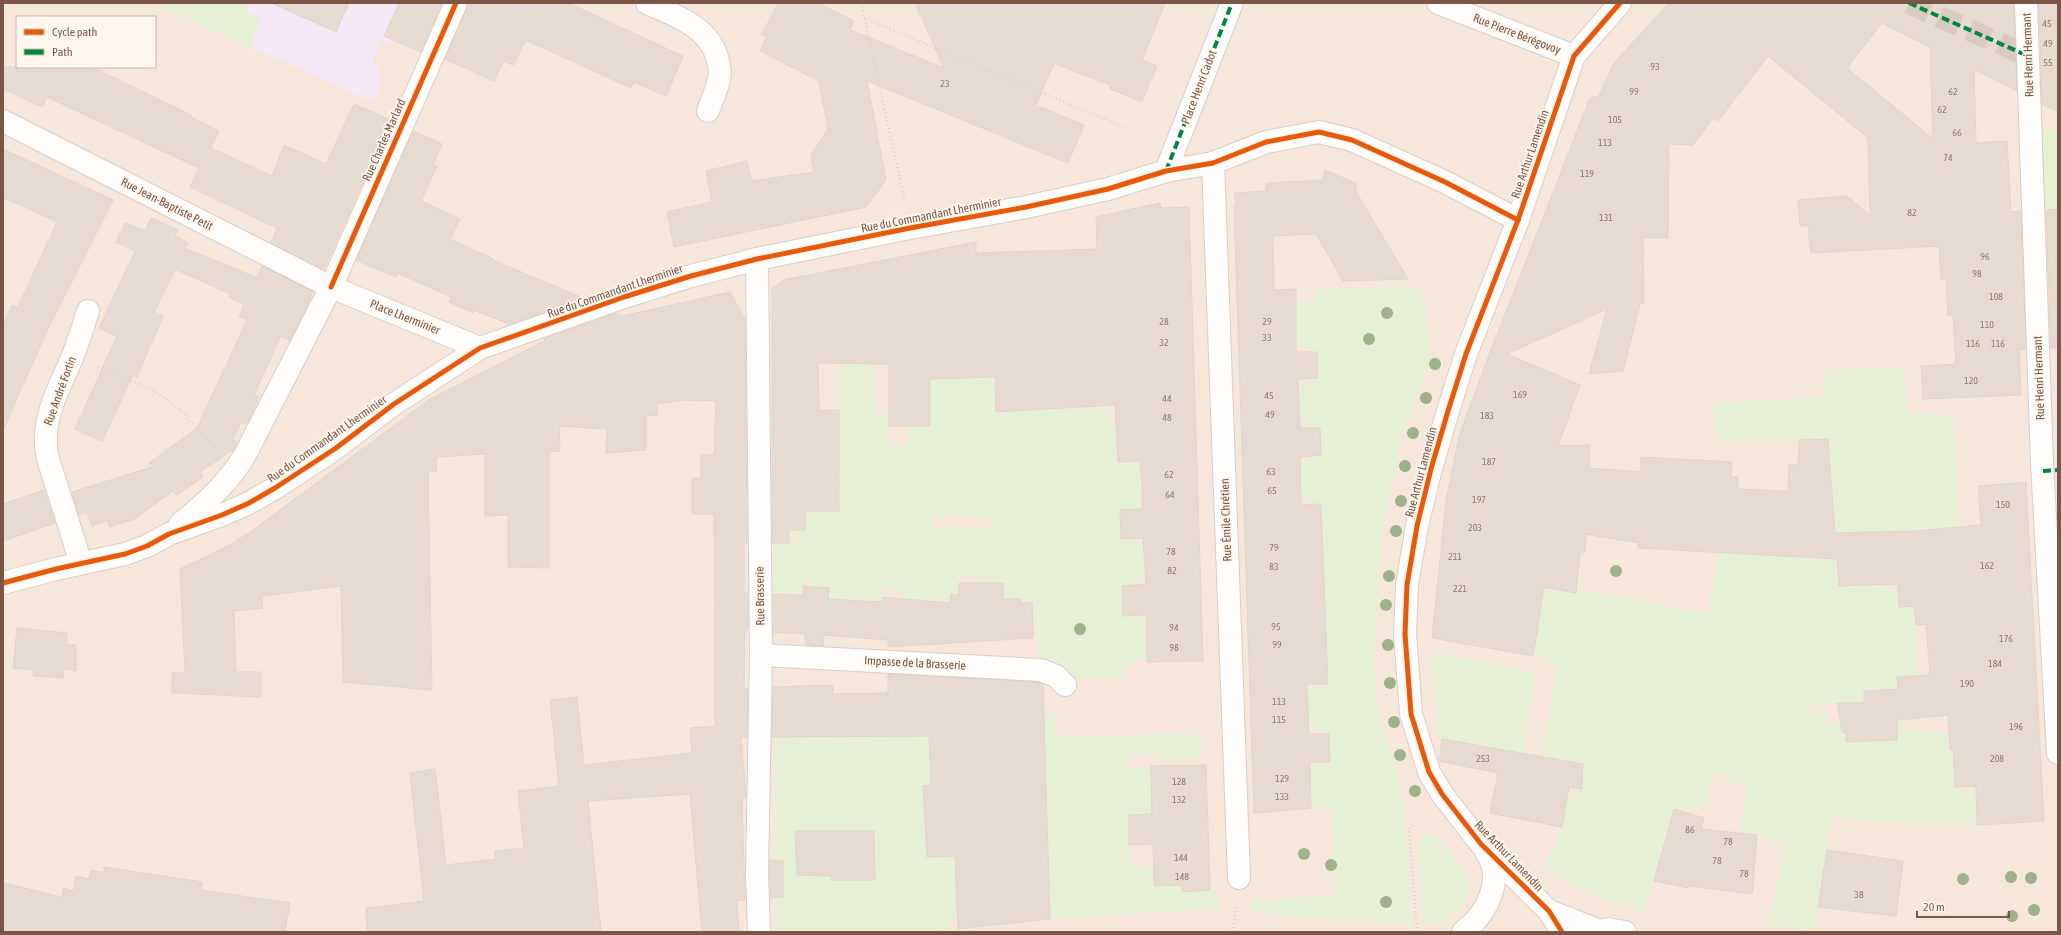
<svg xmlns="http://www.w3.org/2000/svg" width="2061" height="935" viewBox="0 0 2061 935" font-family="'Asap Condensed',sans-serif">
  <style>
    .residential { fill: #f6e7da; fill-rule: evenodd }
    .education { fill: #f4e9f4 }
    .green { fill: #e6f0d4; fill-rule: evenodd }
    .building { fill: #e6dad1; stroke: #e3d4cc; fill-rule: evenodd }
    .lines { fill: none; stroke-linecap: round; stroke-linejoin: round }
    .street-tunnel { stroke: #dacbc2; stroke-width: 22; stroke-dasharray: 22 11; stroke-linecap: butt }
    .street-casing { stroke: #d8cec8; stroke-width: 24 }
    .secondary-casing { stroke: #d9cec7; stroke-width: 24 }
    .path { stroke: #dcd1cc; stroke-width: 2.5; stroke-dasharray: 1 3; stroke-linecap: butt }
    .street { stroke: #fefdfc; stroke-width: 22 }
    .secondary { stroke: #fefdfc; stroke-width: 22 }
    .quiet { stroke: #00873e; stroke-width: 4; stroke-dasharray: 8 4; stroke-linecap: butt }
    .cycleway-casing { stroke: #fff7ed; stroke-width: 8 }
    .cycleway { stroke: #e8590c; stroke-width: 5 }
    .tree { fill: #9db18a }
    .labels { text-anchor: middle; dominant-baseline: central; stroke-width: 3.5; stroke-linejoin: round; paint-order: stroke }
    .number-label { font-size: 10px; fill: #98796c }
    .street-label { font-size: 12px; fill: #7b5647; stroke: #fff7ed }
  </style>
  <rect width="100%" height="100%" fill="#f9f2eb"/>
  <path class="residential" d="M3,3H2058V932H3ZM17,17H155V67H17Z"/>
  <path class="education" d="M154,3H445L423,52L395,41L393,44L383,40L373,60L383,79L373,102Z"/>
  <g class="green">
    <path d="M154,3H248L245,11L258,18L259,23L249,47Z"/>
    <path d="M2058,131V209L2044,210L2038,132Z"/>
    <path d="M1418,286L1424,297L1431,358L1402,438L1385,515L1377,593L1374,670L1378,708L1403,795L1413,925L1251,913L1253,901L1336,895L1332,810L1311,805L1310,768L1330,761L1329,734L1308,727L1307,691L1328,684L1324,577L1303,574L1302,538L1323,531L1321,504L1300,498V462L1321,455L1320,428L1299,423L1298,386L1318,378L1317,352L1296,345V302L1315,301V289Z"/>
    <path d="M930,329L994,377L996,412L1104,406L1117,432L1118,462L1141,461L1142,509L1120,510L1121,539L1143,543L1145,579L1122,586L1123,616L1145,615L1147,658L1125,663V677L1071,678L1039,663L1036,623H1032V602L1021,603L1020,599H1003L990,583H979V577L960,576L959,595L951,594L950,603L903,599V590L883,588L882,602L815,610L828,595L829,589L816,587L817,583L803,582V590L809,591V595L773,594V543L799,542V529L806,527V511L839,510L840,358L874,364V414L889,413V445H908V426H930ZM947,515H967V518H992V528L932,529L933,518H947Z"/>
    <path d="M1902,367L1908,412L1953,416L1959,527L1876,533L1837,561L1839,585H1868L1898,590L1899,607L1914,606L1918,675L1897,677L1898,689L1864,702L1807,704L1806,711H1827L1828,723H1841L1846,733L1847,742L1863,741V735L1881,741L1897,740V720L1903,718L1905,731L1949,732L1950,749H1953L1955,787L1976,793L1977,825L1929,824L1831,818L1815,930L1767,925L1786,845L1740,827L1747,785L1730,782L1725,773L1712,772L1706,806L1693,810L1684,807L1673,849L1663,847L1644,912L1590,894L1545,868L1562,827L1567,801L1582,789L1583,764L1541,756L1558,668L1546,665V659L1533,656L1545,588L1576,593V589L1708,614L1719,553H1727L1728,537L1746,554L1761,555L1763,530L1835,532L1828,439L1719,441L1712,404L1823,396L1824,370Z"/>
    <path d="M1431,651L1536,673L1523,753L1438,738Z"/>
    <path d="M1044,713H1055L1056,737L1187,733L1195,735L1201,742L1202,758L1158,761V753L1127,755L1128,768H1149L1151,773L1152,814L1129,815L1131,866L1153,867L1154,886L1182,885V892L1211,890L1218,896L1222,908L1050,919Z"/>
    <path d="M929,736L931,785L923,786L927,857L955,856L957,917L949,918L950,930L930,932H776L775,898L783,897V861H775V737Z"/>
    <path d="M1426,833C1439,834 1444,843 1451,853C1456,860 1464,868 1467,875C1476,902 1447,925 1423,925L1418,838Z"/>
  </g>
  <g class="building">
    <path d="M271,3H349L336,32Z"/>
    <path d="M399,3H442L421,52L384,36Z"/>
    <path d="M468,3H568L683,56L666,96L634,82L631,88L526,40L513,65L503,61L494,81L445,59Z"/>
    <path d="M778,3H817L854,21L850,30L944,68L915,3H1165L1142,60L1157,66L1142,102L1110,89V85L1054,63L1036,105L1084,125L1068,163L867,81L886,180L866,207L674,247L667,212L712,202L706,171L747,161L752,181L814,172L811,155L828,129L819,81L760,51L767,36L762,34Z"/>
    <path d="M1669,3H2014L2017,91L1974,69L1976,143L2007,141L2011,212L2021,211L2026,350H2019L2021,395L1923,399L1921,366L1956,364L1953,315H1948L1946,280H1941L1939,246L1811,253L1808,225L1800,226L1798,200L1847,196L1870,215L1868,138L1768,56L1718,121L1713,118L1693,145L1669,144L1668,238H1643L1644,303L1640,304L1623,371L1589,374L1607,309L1507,354L1580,385L1558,446L1590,445L1589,468L1641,472V457L1732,462L1731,476L1738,477V489L1788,491L1789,465H1798L1799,440L1828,439L1835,533L1915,531L1981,525L1978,486L2026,482L2044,821L1977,825L1976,786L1955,787L1953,749H1950L1948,715L1897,720V740L1846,742V733L1842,732L1837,703H1864V691L1898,689L1897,677L1930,675L1926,624L1916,625L1914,606L1899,607L1898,584L1839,586L1837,559L1638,548V543L1586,534L1585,552H1580L1576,593L1544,587L1533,656L1432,638L1446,501L1459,436L1486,363L1590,98L1599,96L1614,63ZM1882,23L1930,47L1933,139L1847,68Z"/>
    <path d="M2039,3H2058V112L2042,104Z"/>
    <path d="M3,67H92L191,115V117L219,131L211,148L272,176L284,145L326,164L354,104L391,120L324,269L271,243L277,228L190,187L199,168L47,97L42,107L3,89Z"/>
    <path d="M413,131L442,144L433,165L437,166L421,201L460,219L450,239L494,259L493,260L583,298L509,324L474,310L473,313L449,302L451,297L398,273L396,277L356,260Z"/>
    <path d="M3,149L113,200L46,333L3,430V325L12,305L18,307L57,222L3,197Z"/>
    <path d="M1325,170L1357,184L1355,190L1408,279L1343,281L1316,234L1273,236L1274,290L1296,289V352H1317L1318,378L1298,379L1300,428H1320L1321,455L1300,457L1301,505L1321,504L1328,684H1307L1309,734H1329L1330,762H1310L1311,808L1254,813L1234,206H1236L1234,193L1266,191V183L1323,180Z"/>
    <path d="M1160,203L1161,208L1189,207L1203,661L1147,662L1146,615L1123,616L1122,586L1146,584L1143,538L1121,539L1120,510L1142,509V485L1140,461L1118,462L1115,405L996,412L995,377L930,379V426H889V364L818,363L819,410H839V511H805L806,530H789V543H772V289L783,280L976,242V253L1097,249L1096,217Z"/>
    <path d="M2058,209V348H2051L2046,210Z"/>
    <path d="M151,218L178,230L175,236L188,243L185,248L257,278L262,266L313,292L290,340L281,336L254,395L259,397L248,422L247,425L241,422L232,441L235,440L237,444L234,449L200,472L203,477L177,495L173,491L134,519L110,527L107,520L92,526L87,512L79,515L72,492L155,466L149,463L197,428L247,320L239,316L244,305L229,297L230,294L175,269L154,312L163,316L137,377L133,375L102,441L75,429L117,336L99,328L135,251L116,242L125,223L145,231Z"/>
    <path d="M730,292L745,319L747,544H744V592L748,593V630H745L744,688H748L747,737H741L746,793V798H742L745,900L737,901L739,932H702L690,794L588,801L601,932H367L366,908L424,901L410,773L435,769L446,865L496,859L495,851L524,848L518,791L559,786L550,700L577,697L584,765L692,753L690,728L715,726L714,514H692V478H701V455L714,454L716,401L682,400L657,404V415L646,416V450L606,453L607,429L559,426L560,451L549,452V568L508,567V515L485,516V454L437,457L436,471L428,472L432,690L343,682L341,586L262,596L263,608L234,611L236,672H261V697L172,693V673H185L180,569L232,544L256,528L427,401L546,340L543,339L617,313L623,316Z"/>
    <path d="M44,490L55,523L3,541V504Z"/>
    <path d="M959,583H1003V599H1020L1021,603L1032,602L1033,638L888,647V640L824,635L823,646L806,645L805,634L773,632V594L804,595L803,586L829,588L828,599L882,602V597L950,603L951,594L959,595Z"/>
    <path d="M17,628L67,633V644L76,645V671L64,669L63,678L33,676L34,670L13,668Z"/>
    <path d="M888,674L1038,682L1043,684L1050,919L958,929L955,856L927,857L923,786L931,785L929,736L772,737L773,687L833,685V694L888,693Z"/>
    <path d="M1442,739L1583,764L1582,789L1569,787L1562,827L1490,813L1498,773L1439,761Z"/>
    <path d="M1206,765L1210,890L1182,892V885L1154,886L1153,844L1129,845V815L1152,814L1151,766Z"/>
    <path d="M1674,809L1704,818L1701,829L1757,835L1752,894L1689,886V888L1654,881Z"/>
    <path d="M795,831H874L875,880H831V876L797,875Z"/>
    <path d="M1827,850L1903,861L1896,916L1818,907Z"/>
    <path d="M770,860L783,861V897L770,898Z"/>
    <path d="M104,867L202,882L201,890L290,903L285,932H3V883L62,897L63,888L74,891L76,876L89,879L91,870L104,873Z"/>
  </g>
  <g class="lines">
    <path class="street-tunnel" d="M1909,3L2028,56"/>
    <g class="street-casing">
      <g id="street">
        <path d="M647,3C674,15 708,26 717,57C719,64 721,72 719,79C717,89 712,100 708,111"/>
        <path d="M2026,3L2042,463L2058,753"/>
        <path d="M3,121L331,287L480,348"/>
        <path d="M1213,163L1239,878"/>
        <path d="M1166,171L1232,3"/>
        <path d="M757,259L761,655L757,874L759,932"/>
        <path d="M180,524C206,503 228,483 245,455L331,287L456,3"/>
        <path d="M81,563L48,459C39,422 58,391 72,358C78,343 83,327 88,311"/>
        <path d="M3,583L56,569L125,554L147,546L169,534L222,515L249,503L275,488L336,448L394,404L480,348L624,297L691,276L757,259L910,228L1026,207L1108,189L1166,171L1213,163L1266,142L1319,132L1352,140L1445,182L1518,220"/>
        <path d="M761,655L1041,670L1056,676L1065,685"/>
      </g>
    </g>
    <g class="secondary-casing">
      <g id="secondary">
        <path d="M1438,3L1574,56"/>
        <path d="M1549,911L1600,931"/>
        <path d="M1463,932C1487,914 1505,879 1486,852"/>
        <path d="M1562,932L1549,911L1481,844L1442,794L1429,772L1411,714L1405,634L1407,585L1417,526L1431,469L1448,411L1466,354L1518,220L1574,56L1620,3"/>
        <path d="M1598,932L1608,929L1625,932"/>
      </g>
    </g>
    <g class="path">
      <path d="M861,3L905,202"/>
      <path d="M864,18L1128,129"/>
      <path d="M98,366L159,394L180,410L216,449"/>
      <path d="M1413,825L1409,829L1417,932"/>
      <path d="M1233,932L1236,904"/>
    </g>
    <use href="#street" class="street"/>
    <use href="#secondary" class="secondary"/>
    <g class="quiet">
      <path d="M1909,3L2028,56"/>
      <path d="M1166,171L1232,3"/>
      <path d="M2043,471L2058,470"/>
    </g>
    <g class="cycleway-casing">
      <g id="cycleway">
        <path d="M331,287L456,3"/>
        <path d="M3,583L56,569L125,554L147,546L169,534L222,515L249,503L275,488L336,448L394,404L480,348L624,297L691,276L757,259L910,228L1026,207L1108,189L1166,171L1213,163L1266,142L1319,132L1352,140L1445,182L1518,220"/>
        <path d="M1562,932L1549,911L1481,844L1442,794L1429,772L1411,714L1405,634L1407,585L1417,526L1431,469L1448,411L1466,354L1518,220L1574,56L1620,3"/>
      </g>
    </g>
    <use href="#cycleway" class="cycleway"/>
  </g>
  <g class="tree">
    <circle cx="1387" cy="313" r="6"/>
    <circle cx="1369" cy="339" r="6"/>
    <circle cx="1435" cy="364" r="6"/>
    <circle cx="1426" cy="398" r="6"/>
    <circle cx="1413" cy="433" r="6"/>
    <circle cx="1405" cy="466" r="6"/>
    <circle cx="1401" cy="501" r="6"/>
    <circle cx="1396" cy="531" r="6"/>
    <circle cx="1616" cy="571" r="6"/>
    <circle cx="1389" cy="576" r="6"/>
    <circle cx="1386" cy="605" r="6"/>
    <circle cx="1080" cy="629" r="6"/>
    <circle cx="1388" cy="645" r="6"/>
    <circle cx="1390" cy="683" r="6"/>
    <circle cx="1394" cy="722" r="6"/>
    <circle cx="1400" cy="755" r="6"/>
    <circle cx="1415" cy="791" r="6"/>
    <circle cx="1304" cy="854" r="6"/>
    <circle cx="1331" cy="865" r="6"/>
    <circle cx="2011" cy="877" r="6"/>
    <circle cx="2031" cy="878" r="6"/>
    <circle cx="1963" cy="879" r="6"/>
    <circle cx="1386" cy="902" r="6"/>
    <circle cx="2034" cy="910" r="6"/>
    <circle cx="2012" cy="916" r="6"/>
  </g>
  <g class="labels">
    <g class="number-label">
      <text x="2047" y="23">45</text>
      <text x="2048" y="43">49</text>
      <text x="2048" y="62">55</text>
      <text x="1655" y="66">93</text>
      <text x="945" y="83">23</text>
      <text x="1634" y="91">99</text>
      <text x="1953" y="91">62</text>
      <text x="1942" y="109">62</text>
      <text x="1615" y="119">105</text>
      <text x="1957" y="132">66</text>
      <text x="1605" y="142">113</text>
      <text x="1948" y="157">74</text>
      <text x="1587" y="173">119</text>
      <text x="1912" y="212">82</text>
      <text x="1606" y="217">131</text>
      <text x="1985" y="256">96</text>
      <text x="1977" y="273">98</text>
      <text x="1996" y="296">108</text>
      <text x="1164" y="321">28</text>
      <text x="1267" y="321">29</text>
      <text x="1987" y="324">110</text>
      <text x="1267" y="337">33</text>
      <text x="1164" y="342">32</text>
      <text x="1973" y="343">116</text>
      <text x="1998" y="343">116</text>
      <text x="1971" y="380">120</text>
      <text x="1520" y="394">169</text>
      <text x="1269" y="395">45</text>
      <text x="1167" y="398">44</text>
      <text x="1270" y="414">49</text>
      <text x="1487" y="415">183</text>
      <text x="1167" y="417">48</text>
      <text x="1489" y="461">187</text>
      <text x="1271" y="471">63</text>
      <text x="1169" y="474">62</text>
      <text x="1272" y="490">65</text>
      <text x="1170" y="494">64</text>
      <text x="1479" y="499">197</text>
      <text x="2003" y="504">150</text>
      <text x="1475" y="527">203</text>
      <text x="1274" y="547">79</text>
      <text x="1171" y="551">78</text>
      <text x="1455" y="556">211</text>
      <text x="1987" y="565">162</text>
      <text x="1274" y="566">83</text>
      <text x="1172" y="570">82</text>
      <text x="1460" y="588">221</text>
      <text x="1276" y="626">95</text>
      <text x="1174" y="627">94</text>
      <text x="2006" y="638">176</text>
      <text x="1277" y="644">99</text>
      <text x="1174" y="647">98</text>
      <text x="1995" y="663">184</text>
      <text x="1967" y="683">190</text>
      <text x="1279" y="701">113</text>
      <text x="1279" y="719">115</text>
      <text x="2016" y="726">196</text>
      <text x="1483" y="758">253</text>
      <text x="1997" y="758">208</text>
      <text x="1282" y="778">129</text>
      <text x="1179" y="781">128</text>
      <text x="1282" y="796">133</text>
      <text x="1179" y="799">132</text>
      <text x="1690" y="829">86</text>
      <text x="1728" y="841">78</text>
      <text x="1181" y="857">144</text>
      <text x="1717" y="860">78</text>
      <text x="1744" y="873">78</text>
      <text x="1182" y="876">148</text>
      <text x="1859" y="894">38</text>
    </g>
    <g class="street-label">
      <text transform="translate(1517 34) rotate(21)">Rue Pierre Bérégovoy</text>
      <text transform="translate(2028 55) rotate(-92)">Rue Henri Hermant</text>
      <text transform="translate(1199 87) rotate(-69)">Place Henri Cadot</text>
      <text transform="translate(384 140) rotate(-66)">Rue Charles Marlard</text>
      <text transform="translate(1530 154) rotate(-71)">Rue Arthur Lamendin</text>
      <text transform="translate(167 204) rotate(27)">Rue Jean-Baptiste Petit</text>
      <text transform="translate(931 215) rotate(-11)">Rue du Commandant Lherminier</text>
      <text transform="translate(615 291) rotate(-19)">Rue du Commandant Lherminier</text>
      <text transform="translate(405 317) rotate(22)">Place Lherminier</text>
      <text transform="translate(2039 378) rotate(-92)">Rue Henri Hermant</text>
      <text transform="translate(60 391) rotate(-70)">Rue André Fortin</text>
      <text transform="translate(327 439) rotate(-35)">Rue du Commandant Lherminier</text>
      <text transform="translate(1421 472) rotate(-75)">Rue Arthur Lamendin</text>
      <text transform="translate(1226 520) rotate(-92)">Rue Émile Chrétien</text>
      <text transform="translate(760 596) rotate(-91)">Rue Brasserie</text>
      <text transform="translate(915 663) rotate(3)">Impasse de la Brasserie</text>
      <text transform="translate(1509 856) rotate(46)">Rue Arthur Lamendin</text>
    </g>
  </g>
  <rect width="2061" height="935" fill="none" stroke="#7b5647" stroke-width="8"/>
  <rect x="16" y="16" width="140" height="52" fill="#fff7ed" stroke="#cab7ab"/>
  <rect x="24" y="29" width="20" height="6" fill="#e8590c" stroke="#cab7ab"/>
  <text x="52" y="36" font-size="12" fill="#7b5647">Cycle path</text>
  <rect x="24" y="49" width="20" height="6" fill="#00873e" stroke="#cab7ab"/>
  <text x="52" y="56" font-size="12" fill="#7b5647">Path</text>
  <path d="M1917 911v6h92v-6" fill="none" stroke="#7b5647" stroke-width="2"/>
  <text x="1923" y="911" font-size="12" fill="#7b5647" stroke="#fff7ed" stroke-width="3" paint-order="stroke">20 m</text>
</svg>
